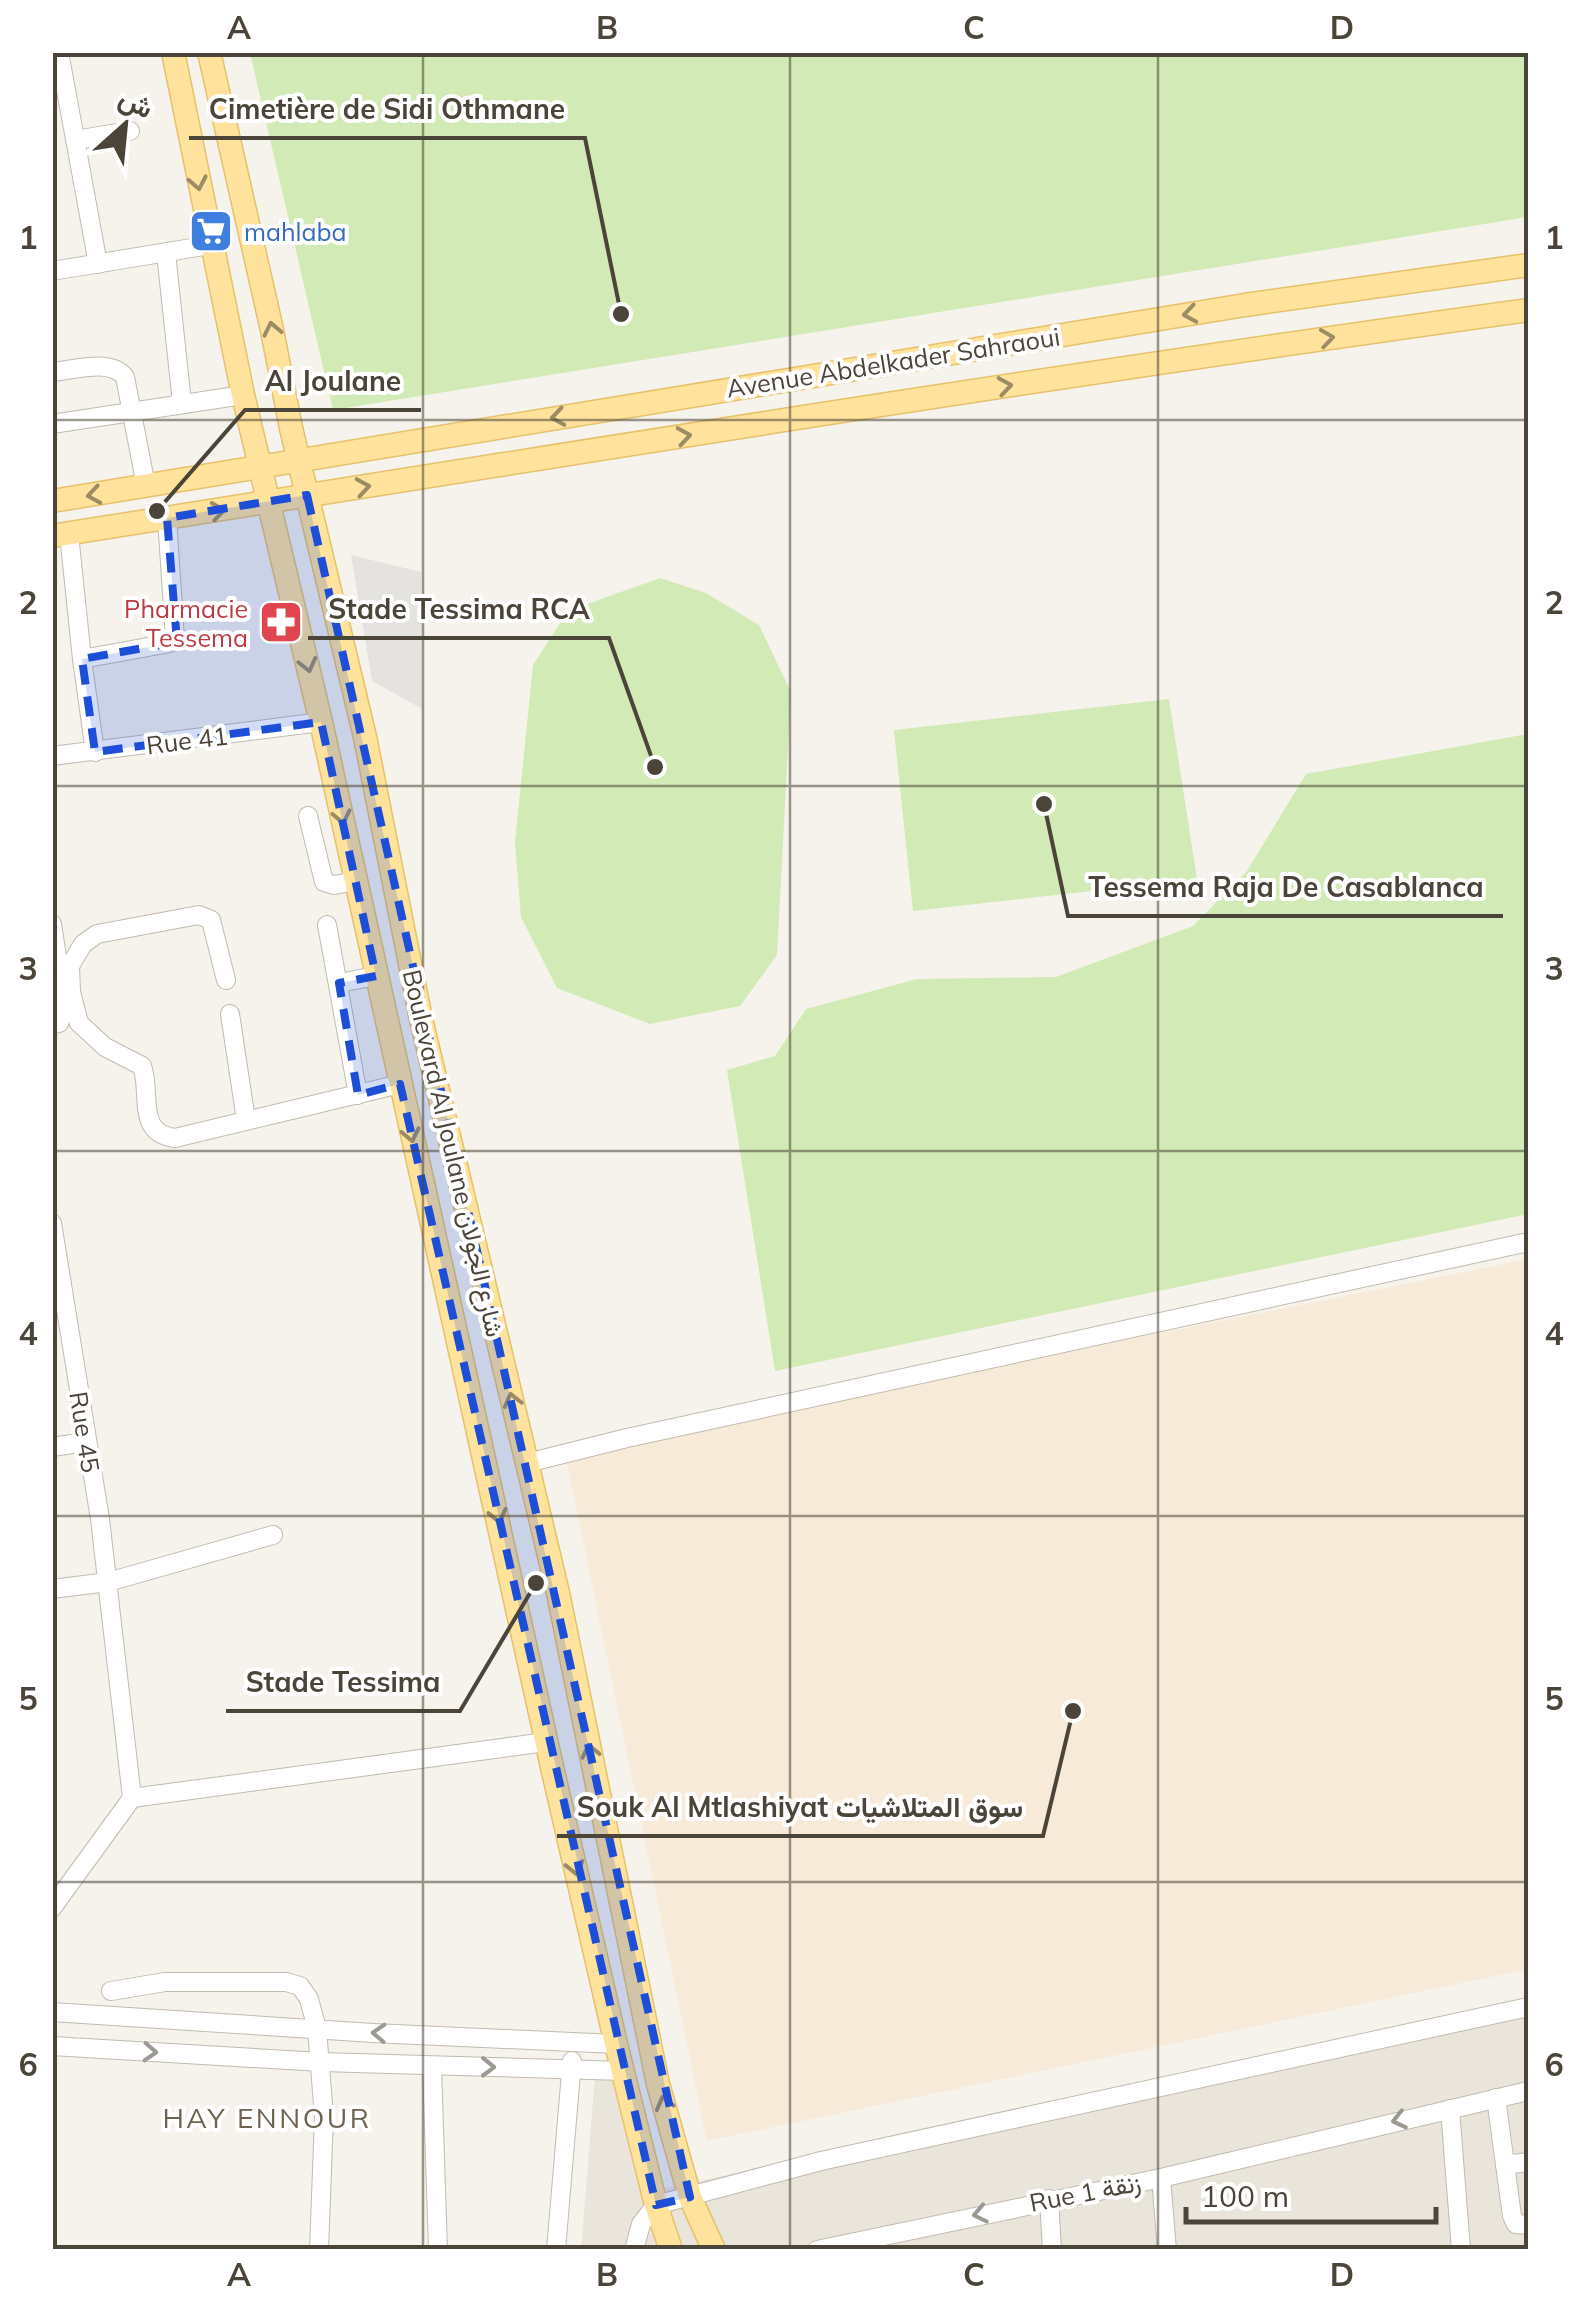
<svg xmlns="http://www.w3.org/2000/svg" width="1581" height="2302" viewBox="0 0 1581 2302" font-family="Mulish,Vazirmatn,sans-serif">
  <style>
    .residential { fill: #eae5da }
    .commercial { fill: #f7ead8 }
    .green { fill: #d2eab5 }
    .parking { fill: #e5e3e0 }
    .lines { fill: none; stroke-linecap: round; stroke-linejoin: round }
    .minor-casing { stroke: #c2bbae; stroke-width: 20 }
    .major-casing { stroke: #e6c16a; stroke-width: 25 }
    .minor { stroke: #fff; stroke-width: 18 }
    .major { stroke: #ffe39c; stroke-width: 22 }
    .oneway { stroke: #9c8c66 }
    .oneway2 { stroke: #9c9892 }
    .marked { fill: #1d4ed8; fill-opacity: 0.2; stroke: #1d4ed8; stroke-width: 8; stroke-dasharray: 20 12; stroke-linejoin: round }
    .grid { fill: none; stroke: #4b4439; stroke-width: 2.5; stroke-opacity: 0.55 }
    .labels { text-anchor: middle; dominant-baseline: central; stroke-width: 8; stroke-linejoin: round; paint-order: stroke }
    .shop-label { font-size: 25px; fill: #366cbe; stroke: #fff; text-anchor: start }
    .street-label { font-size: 25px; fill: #4b4439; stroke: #fff }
    .health-label { font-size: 25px; fill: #be3a42; stroke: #fff; text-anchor: end }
    .neighbourhood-label { font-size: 28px; letter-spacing: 2.5px; fill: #6e6250; stroke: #fff }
    .leader { fill: none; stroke: #4b4439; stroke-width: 4 }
    .callout-dot { fill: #4b4439; stroke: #fff; stroke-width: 4 }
    .callout-label { font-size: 28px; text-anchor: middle; font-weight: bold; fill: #4b4439; stroke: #fff; stroke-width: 8; stroke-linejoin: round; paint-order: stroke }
    .neatline { fill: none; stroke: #4b4439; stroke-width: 4 }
    .grid-label { font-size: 32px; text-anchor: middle; font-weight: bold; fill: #4b4439 }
  </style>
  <rect width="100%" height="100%" fill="#f6f3ec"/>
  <path class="residential" d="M1528,2006V2249L581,2250L595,2076L623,2074L652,2191Z"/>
  <path class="commercial" d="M1528,1259V1969L707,2141L565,1453Z"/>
  <g class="green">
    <path d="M250,53H1528V217L333,410Z"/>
    <path d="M660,578L706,593L759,625L791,692L777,955L740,1006L650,1024L557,988L521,917L515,842L533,665L568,611Z"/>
    <path d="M1169,699L1197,879L913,911L894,730Z"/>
    <path d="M1528,734V1214L775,1371L727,1070L775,1056L806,1009L917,979L1056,977L1193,926L1247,871L1306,774Z"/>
  </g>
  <path class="parking" d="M351,555L421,572L422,709L372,681Z"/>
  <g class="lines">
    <g class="minor-casing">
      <g id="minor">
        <path d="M59,52L98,264"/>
        <path d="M75,140L130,131"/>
        <path d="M166,253L182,403"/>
        <path d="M52,271L210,245"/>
        <path d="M52,372C75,370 110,358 125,377L146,486"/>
        <path d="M52,424L243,395"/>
        <path d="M69,534L82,659L95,752"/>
        <path d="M82,659L170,643L175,639L167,518"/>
        <path d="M52,756L321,722"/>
        <path d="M308,816L324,882L334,885L356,881"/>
        <path d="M52,924L65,1009L59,1023L52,1024"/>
        <path d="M327,925L358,1095"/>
        <path d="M226,980L211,920L199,915L97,934L83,944L70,966L71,992L79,1023L105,1047L142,1066C152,1093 135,1133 175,1138L400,1084"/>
        <path d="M339,983L376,976"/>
        <path d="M230,1014L246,1120"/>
        <path d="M52,1223L100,1519L132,1798L52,1908"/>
        <path d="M52,1447L85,1442"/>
        <path d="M527,1463L627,1438L1528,1242"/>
        <path d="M52,1589L108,1582L273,1535"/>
        <path d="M132,1798L546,1742"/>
        <path d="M111,1991L165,1982H286L300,1986L309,1999L317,2029L324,2117L319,2250"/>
        <path d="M52,2012L373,2033L616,2044"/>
        <path d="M52,2046L321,2062L624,2071"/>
        <path d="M432,2066L438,2250"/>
        <path d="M1496,2098L1512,2216L1516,2224L1528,2225"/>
        <path d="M1450,2109L1461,2250"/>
        <path d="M1505,2165L1528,2162"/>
        <path d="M1161,2178L1167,2250"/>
        <path d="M1049,2199L1052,2250"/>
        <path d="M556,2250L572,2061"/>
        <path d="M634,2250L641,2224L656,2205L821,2161L1528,2007"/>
        <path d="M817,2250L1161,2178L1528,2091"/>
      </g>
    </g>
    <g class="major-casing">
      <g id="major">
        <path d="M173,52L243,395L321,722L552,1767L616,2044L656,2205L671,2250"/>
        <path d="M209,52L272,330L291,428L365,737L421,1019L558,1593L658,2084L690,2197L714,2250"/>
        <path d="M52,501L1245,305L1528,265"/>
        <path d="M52,536C544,458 1035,378 1528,310"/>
      </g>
    </g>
    <use href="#minor" class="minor"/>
    <use href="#major" class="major"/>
  </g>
  <defs><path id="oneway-chevron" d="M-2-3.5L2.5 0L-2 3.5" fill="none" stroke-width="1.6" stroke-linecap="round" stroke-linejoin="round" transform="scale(2.5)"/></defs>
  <g class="oneway">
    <use href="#oneway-chevron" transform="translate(198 183) rotate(79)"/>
    <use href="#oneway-chevron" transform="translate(1190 314) rotate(171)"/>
    <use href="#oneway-chevron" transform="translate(272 329) rotate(-102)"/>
    <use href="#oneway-chevron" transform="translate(1327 338) rotate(-8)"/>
    <use href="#oneway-chevron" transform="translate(1005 386) rotate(-9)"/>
    <use href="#oneway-chevron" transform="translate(558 417) rotate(171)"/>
    <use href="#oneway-chevron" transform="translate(684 436) rotate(-9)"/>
    <use href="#oneway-chevron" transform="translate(363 487) rotate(-9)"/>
    <use href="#oneway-chevron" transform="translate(94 495) rotate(171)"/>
    <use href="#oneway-chevron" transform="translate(218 511) rotate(-8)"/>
    <use href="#oneway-chevron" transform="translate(308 665) rotate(76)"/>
    <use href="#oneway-chevron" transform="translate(342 817) rotate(78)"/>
    <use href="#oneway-chevron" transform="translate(411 1135) rotate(78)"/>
    <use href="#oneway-chevron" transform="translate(512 1400) rotate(-104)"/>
    <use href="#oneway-chevron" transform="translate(498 1516) rotate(77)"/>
    <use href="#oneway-chevron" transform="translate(590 1751) rotate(-102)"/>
    <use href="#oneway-chevron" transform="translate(575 1868) rotate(77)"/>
    <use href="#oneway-chevron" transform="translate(664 2103) rotate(-105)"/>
  </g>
  <g class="oneway2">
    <use href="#oneway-chevron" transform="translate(379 2033) rotate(-177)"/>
    <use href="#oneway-chevron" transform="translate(150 2052) rotate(3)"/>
    <use href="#oneway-chevron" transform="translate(488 2067) rotate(1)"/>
    <use href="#oneway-chevron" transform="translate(1399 2120) rotate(167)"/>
    <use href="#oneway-chevron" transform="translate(980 2214) rotate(168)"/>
  </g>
  <path class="marked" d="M307,495L690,2197L656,2205L400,1084L358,1095L339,983L376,976L321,722L95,752L82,659L177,642L167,518Z"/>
  <path class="grid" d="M423,52V2250M790,52V2250M1158,52V2250M52,420H1528M52,786H1528M52,1151H1528M52,1516H1528M52,1882H1528"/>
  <defs>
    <g id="supermarket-square" transform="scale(2.25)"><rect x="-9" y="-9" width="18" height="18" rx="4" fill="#3f7fe0" stroke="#fff"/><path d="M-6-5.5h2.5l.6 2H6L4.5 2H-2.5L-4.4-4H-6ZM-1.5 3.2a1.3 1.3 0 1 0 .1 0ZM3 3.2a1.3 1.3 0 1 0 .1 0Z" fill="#fff"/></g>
    <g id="pharmacy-square" transform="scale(2.25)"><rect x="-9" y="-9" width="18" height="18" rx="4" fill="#e0444e" stroke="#fff"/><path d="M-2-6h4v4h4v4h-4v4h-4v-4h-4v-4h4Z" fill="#fff"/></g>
  </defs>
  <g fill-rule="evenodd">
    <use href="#supermarket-square" x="211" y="231"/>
    <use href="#pharmacy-square" x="281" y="622"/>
  </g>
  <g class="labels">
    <g class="shop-label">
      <text x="244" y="231">mahlaba</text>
    </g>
    <g class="street-label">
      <text transform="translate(893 362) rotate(-9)">Avenue Abdelkader Sahraoui</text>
      <text transform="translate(187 740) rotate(-7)">Rue 41</text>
      <text transform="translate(454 1153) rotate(77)">Boulevard Al Joulane شارع الجولان</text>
      <text transform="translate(85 1432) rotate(81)">Rue 45</text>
      <text transform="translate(1085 2192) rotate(-11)">Rue 1 زنقة</text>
    </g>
    <g class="health-label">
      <text x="248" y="608">Pharmacie<tspan x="248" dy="29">Tessema</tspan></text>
    </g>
    <g class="neighbourhood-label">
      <text x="267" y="2117">HAY ENNOUR</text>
    </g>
  </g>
  <path class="leader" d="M621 314L585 138H189M157 511L245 410H421M655 767L609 638H308M1044 804L1068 916H1503M536 1583L460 1711H226M1073 1711L1043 1836H557"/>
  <g class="callout-dot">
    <circle cx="621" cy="314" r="10"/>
    <circle cx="157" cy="511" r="10"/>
    <circle cx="655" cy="767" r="10"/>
    <circle cx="1044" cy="804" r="10"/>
    <circle cx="536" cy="1583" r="10"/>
    <circle cx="1073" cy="1711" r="10"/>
  </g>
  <g class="callout-label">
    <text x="387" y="119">Cimetière de Sidi Othmane</text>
    <text x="333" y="391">Al Joulane</text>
    <text x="459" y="619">Stade Tessima RCA</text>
    <text x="1286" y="897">Tessema Raja De Casablanca</text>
    <text x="343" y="1692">Stade Tessima</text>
    <text x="800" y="1817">Souk Al Mtlashiyat سوق المتلاشيات</text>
  </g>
  <rect width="1581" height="2302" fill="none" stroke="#ffffff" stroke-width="110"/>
  <g transform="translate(125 125) rotate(27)" stroke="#ffffff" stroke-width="8" paint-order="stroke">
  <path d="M0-8L18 38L0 25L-18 38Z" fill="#4b4439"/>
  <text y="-15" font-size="28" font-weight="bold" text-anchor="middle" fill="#4b4439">ش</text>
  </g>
  <path d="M1186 2207v15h250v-15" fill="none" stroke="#4b4439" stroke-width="5"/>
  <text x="1201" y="2207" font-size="30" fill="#4b4439" stroke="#ffffff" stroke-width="8" paint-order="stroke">100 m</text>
  <rect x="55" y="55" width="1471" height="2192" class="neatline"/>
  <g class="grid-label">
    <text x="239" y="39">A</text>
    <text x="607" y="39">B</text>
    <text x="974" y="39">C</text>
    <text x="1342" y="39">D</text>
    <text x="28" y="249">1</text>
    <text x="1554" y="249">1</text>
    <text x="28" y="614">2</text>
    <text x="1554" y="614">2</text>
    <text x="28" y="980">3</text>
    <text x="1554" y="980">3</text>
    <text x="28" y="1345">4</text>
    <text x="1554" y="1345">4</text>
    <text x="28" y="1710">5</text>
    <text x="1554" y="1710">5</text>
    <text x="28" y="2076">6</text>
    <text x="1554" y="2076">6</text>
    <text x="239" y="2286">A</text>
    <text x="607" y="2286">B</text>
    <text x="974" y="2286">C</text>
    <text x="1342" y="2286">D</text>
  </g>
</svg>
